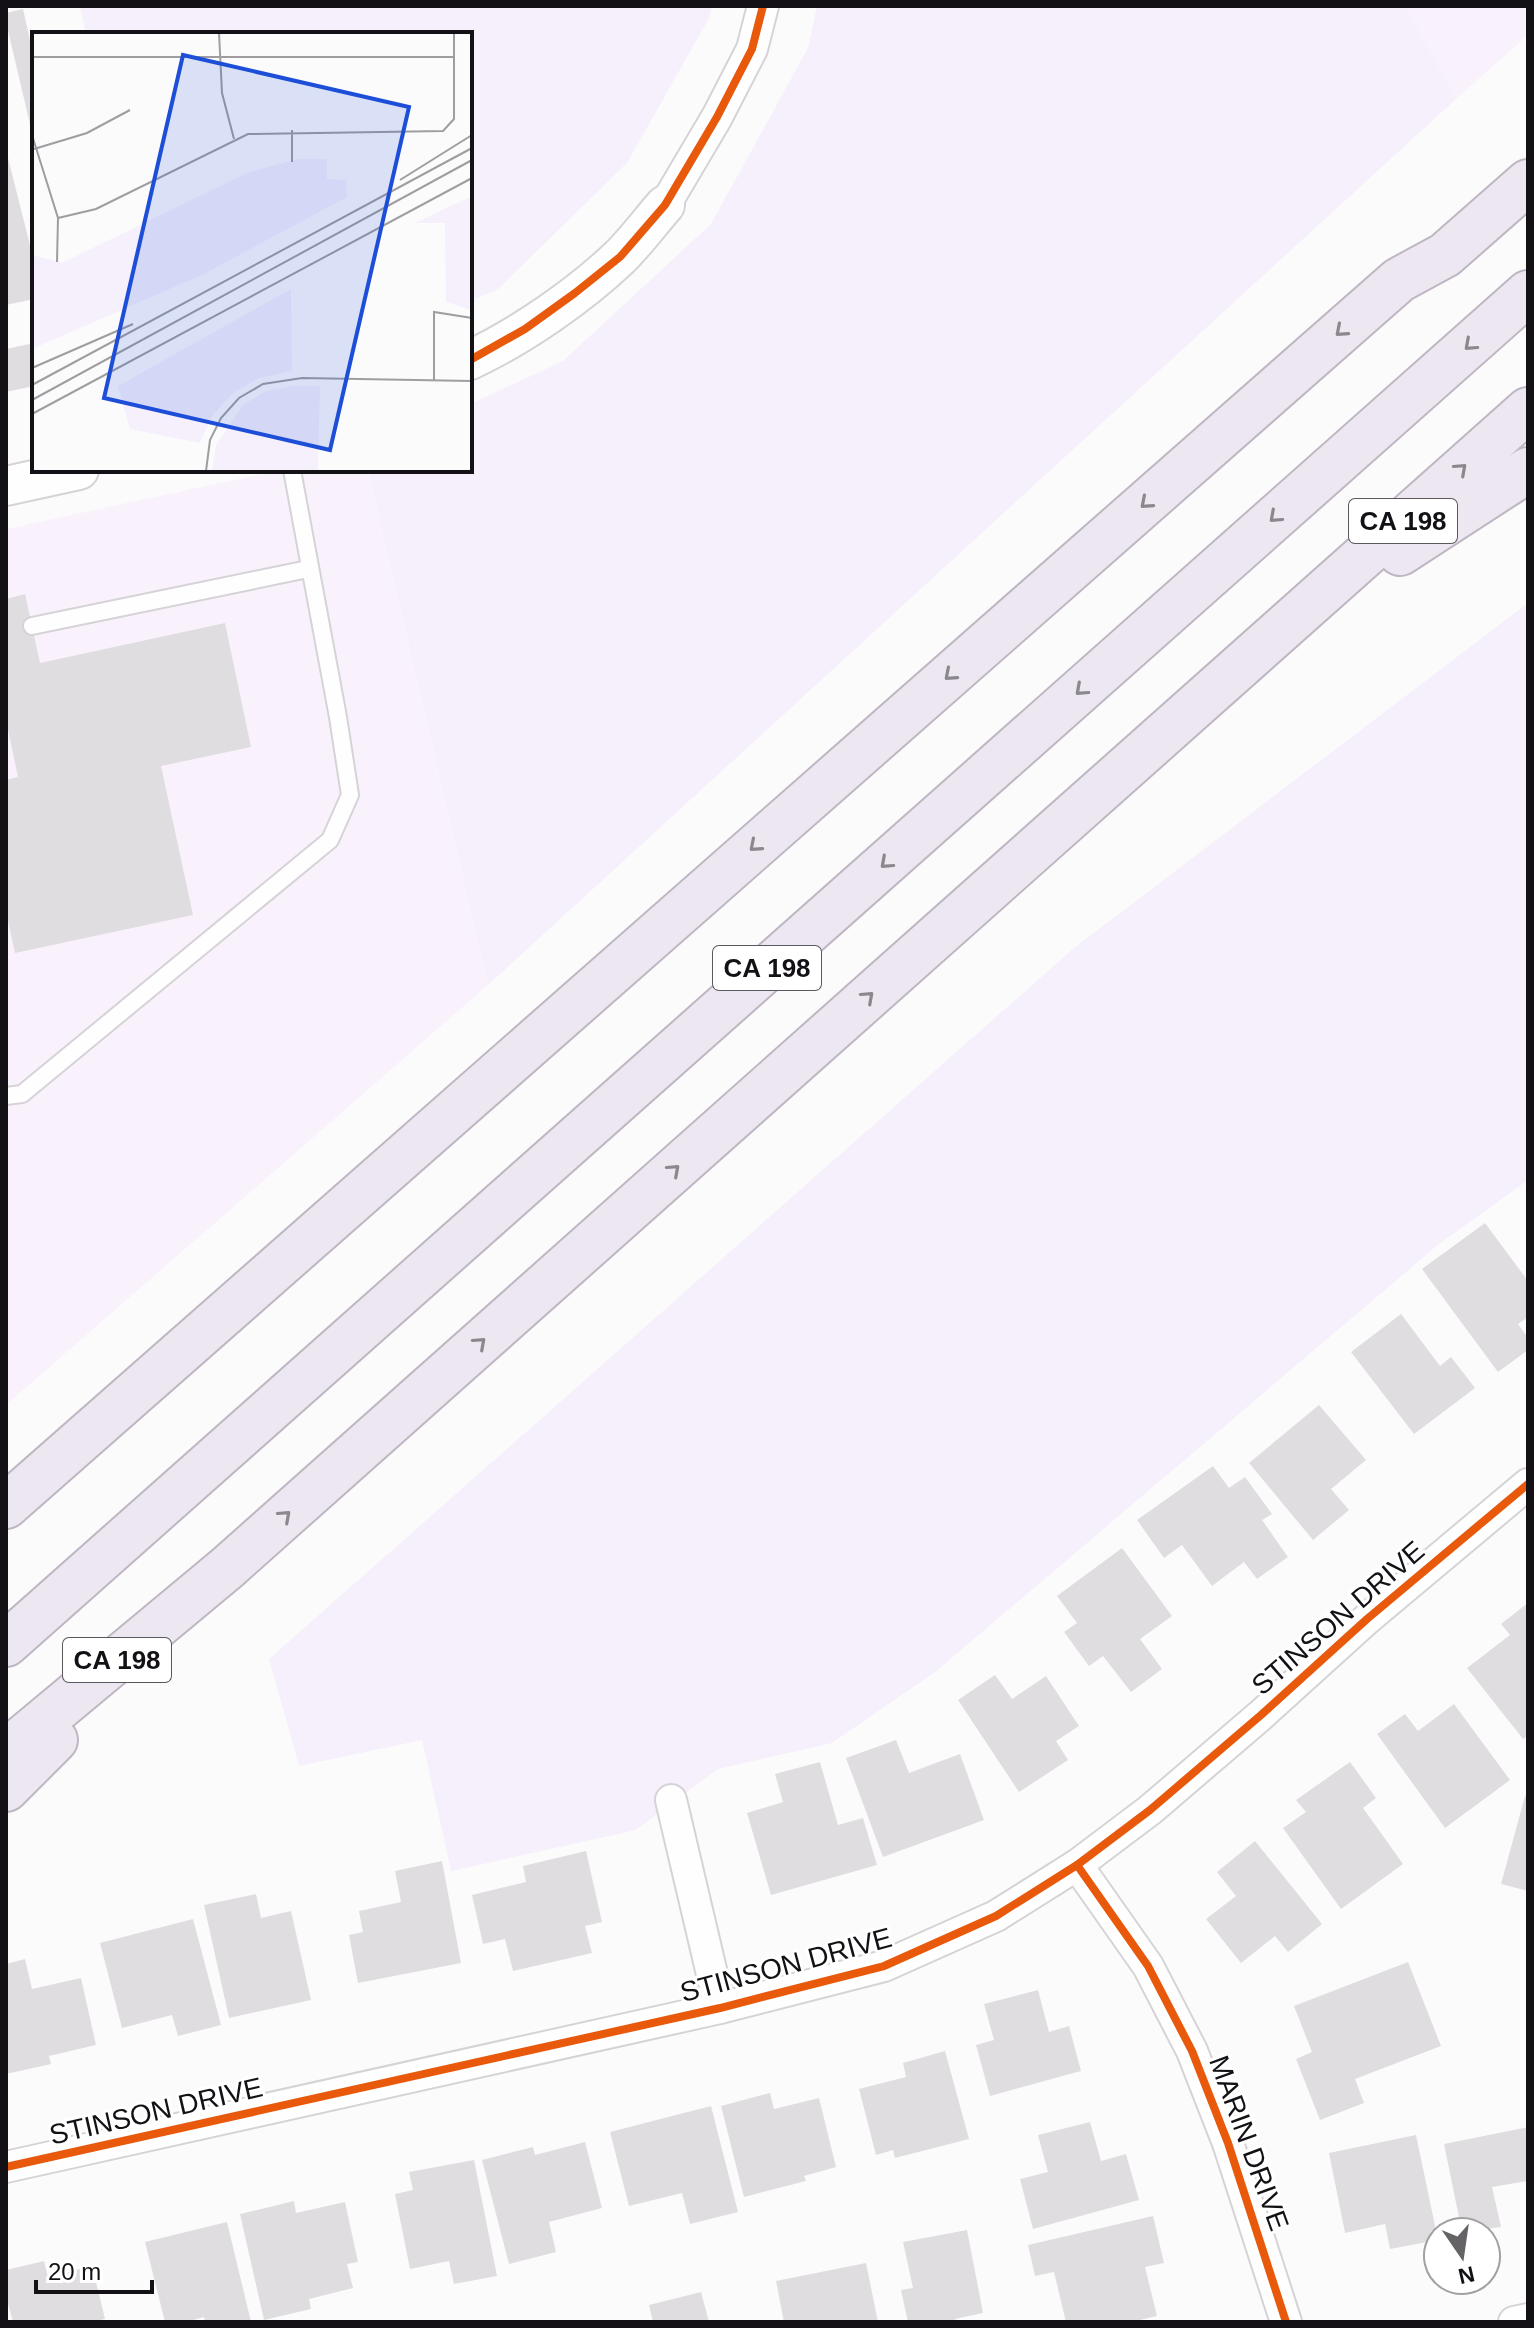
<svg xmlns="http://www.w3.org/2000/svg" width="1534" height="2328" viewBox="0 0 1534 2328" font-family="Helvetica,sans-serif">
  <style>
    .built { fill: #f9f2fd }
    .grass { fill: #f6effc }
    .building { fill: #dfdde0 }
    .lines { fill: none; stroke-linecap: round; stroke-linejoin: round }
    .service-casing { stroke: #d6d3d7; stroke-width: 20 }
    .minor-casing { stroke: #d6d3d7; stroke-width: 34 }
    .tertiary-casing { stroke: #d6d3d7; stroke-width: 42 }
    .motorway-casing { stroke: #beb6c2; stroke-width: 48 }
    .service { stroke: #fffeff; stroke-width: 16 }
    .minor { stroke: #fffeff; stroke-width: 30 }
    .tertiary { stroke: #fffeff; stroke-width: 38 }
    .motorway { stroke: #ede7f1; stroke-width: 44 }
    .cycleway-casing { stroke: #fff; stroke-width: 13 }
    .cycleway { stroke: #e8590c; stroke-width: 8 }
    .oneway { stroke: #8b878e }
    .labels { text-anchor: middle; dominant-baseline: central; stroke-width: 6; stroke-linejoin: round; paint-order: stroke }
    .shield { fill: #fff; stroke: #5a585c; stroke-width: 2 }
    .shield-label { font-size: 26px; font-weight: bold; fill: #141116 }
    .street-label { font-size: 28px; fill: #141116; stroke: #fff }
    .inset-road { fill: none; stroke: #9f9da0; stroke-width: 2 }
    .view { fill: #1d4ed8; fill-opacity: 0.15; stroke: #1d4ed8; stroke-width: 4 }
    .inset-edge { fill: none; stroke: #141116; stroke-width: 4 }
  </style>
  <rect width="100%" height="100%" fill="#fcfbfc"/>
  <g class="built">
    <path d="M1406,6H1528V35L1456,99Z"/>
    <path d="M280,470H368L488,985L6,1405V529Z"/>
  </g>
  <g class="grass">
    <path d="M80,6H712L709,18L627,163L498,289L470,301V34H86Z"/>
    <path d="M817,6H1406L1456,99L488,985L368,470H470V404L563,361L711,224L808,48Z"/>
    <path d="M1528,603V1180L1439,1244L935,1672L832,1743L718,1769L636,1830L451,1871L422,1740L299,1766L269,1659L1074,948Z"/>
  </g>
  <g class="building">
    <path d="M23,9L34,58L33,137L6,22V13Z"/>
    <path d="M6,150L34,261V299L6,305Z"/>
    <path d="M34,343V386L6,392V349Z"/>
    <path d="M25,594L40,663L225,623L251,747L161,766L193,915L15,953L6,911V780L18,777L6,720V599Z"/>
    <path d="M1485,1223L1528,1281V1317L1518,1324L1528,1338V1350L1498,1372L1422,1269Z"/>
    <path d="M1401,1314L1440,1366L1451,1357L1475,1388L1414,1434L1351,1352Z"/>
    <path d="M1319,1405L1366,1460L1331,1489L1349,1510L1313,1540L1249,1463Z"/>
    <path d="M1213,1466L1229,1488L1245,1477L1272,1514L1262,1520L1288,1557L1257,1579L1244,1562L1212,1586L1182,1545L1164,1558L1137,1520Z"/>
    <path d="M1122,1548L1172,1616L1140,1639L1162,1669L1131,1692L1103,1656L1089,1666L1064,1632L1077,1623L1057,1596Z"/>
    <path d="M1528,1603V1736L1523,1739L1467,1668L1510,1635L1501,1624Z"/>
    <path d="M995,1675L1012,1699L1046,1676L1079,1726L1056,1741L1068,1760L1019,1792L958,1700Z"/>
    <path d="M1454,1704L1510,1780L1445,1828L1377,1734L1405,1714L1418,1731Z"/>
    <path d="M896,1740L909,1773L960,1754L984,1820L883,1857L846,1758Z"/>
    <path d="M820,1762L838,1825L863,1818L877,1865L771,1895L747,1813L783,1802L775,1774Z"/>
    <path d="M1350,1762L1376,1798L1363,1808L1403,1864L1341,1909L1283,1828L1306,1812L1296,1800Z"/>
    <path d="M1525,1796L1528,1797V1891L1501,1884Z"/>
    <path d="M1255,1841L1322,1924L1288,1952L1275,1936L1241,1963L1206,1919L1236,1896L1217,1872Z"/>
    <path d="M586,1851L602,1922L585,1926L592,1953L513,1971L505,1939L483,1944L472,1895L526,1882L523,1866Z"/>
    <path d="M442,1861L461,1963L358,1983L349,1935L363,1932L359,1911L401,1902L395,1871Z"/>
    <path d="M256,1894L261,1918L291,1911L311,2000L229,2018L204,1905Z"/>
    <path d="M193,1919L221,2025L178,2036L172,2015L122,2028L100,1943Z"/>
    <path d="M25,1959L32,1989L81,1978L96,2045L49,2056L51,2064L6,2074V1964Z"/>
    <path d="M1408,1962L1441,2046L1355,2079L1364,2103L1320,2120L1296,2059L1312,2052L1294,2006Z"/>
    <path d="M1038,1990L1049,2032L1069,2026L1081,2071L990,2096L976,2045L994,2040L984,2004Z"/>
    <path d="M945,2051L969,2139L895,2158L893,2150L876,2155L859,2089L906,2077L903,2063Z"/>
    <path d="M770,2093L774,2109L819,2098L836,2167L804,2176L806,2181L744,2197L721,2106Z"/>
    <path d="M711,2106L738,2212L690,2224L682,2193L629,2206L610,2132Z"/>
    <path d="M1090,2122L1101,2161L1126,2154L1139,2200L1033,2229L1020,2179L1048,2172L1038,2135Z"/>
    <path d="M1528,2127V2181L1492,2187L1501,2227L1462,2232L1444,2144Z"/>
    <path d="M1416,2135L1438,2240L1390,2249L1385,2224L1345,2233L1329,2153Z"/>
    <path d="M585,2142L602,2208L549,2222L556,2252L509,2264L482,2160L533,2147L535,2155Z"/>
    <path d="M474,2160L497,2276L454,2284L449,2261L410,2269L395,2194L413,2190L409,2172Z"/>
    <path d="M294,2201L296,2213L345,2202L358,2262L347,2264L353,2288L309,2299L311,2309L264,2320L240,2214Z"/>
    <path d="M1153,2216L1164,2263L1145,2267L1157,2316L1131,2322H1066L1054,2272L1035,2276L1028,2245Z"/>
    <path d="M227,2222L251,2322H205L204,2317L186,2322H165L145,2242Z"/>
    <path d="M967,2230L983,2313L955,2319L956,2322H908L901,2290L913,2288L903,2242Z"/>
    <path d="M44,2261L48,2277L92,2266L105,2319L91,2322H13L6,2296V2270Z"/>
    <path d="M866,2263L878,2322H784L776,2281Z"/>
    <path d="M701,2292L709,2322H653L649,2305Z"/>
  </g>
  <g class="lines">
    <g class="service-casing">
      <g id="service">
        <path d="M32,626L308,569"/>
        <path d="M6,1096L22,1094L330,840L350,795L338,717L292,470"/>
      </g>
    </g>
    <g class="minor-casing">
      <g id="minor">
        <path d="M665,205L717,117L752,49L763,6"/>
        <path d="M671,1800L720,2008"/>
        <path d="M1077,1865L1148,1966L1192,2051L1228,2143L1286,2322"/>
        <path d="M6,2167L720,2008L884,1966L996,1916L1077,1865L1150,1810L1261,1715L1367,1619L1528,1484"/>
        <path d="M1514,2322L1528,2319"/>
      </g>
    </g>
    <g class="tertiary-casing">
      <g id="tertiary">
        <path d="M470,360C521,336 579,296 620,257C636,241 650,222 665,205"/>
        <path d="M6,486L79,470"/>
      </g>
    </g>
    <g class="motorway-casing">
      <g id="motorway">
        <path d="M1400,553L1528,470"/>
        <path d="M6,1506L1399,280L1445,255L1528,182"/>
        <path d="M6,1644L1528,293"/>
        <path d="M6,1752L227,1568L1528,410"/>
        <path d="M6,1789L55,1740"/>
      </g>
    </g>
    <use href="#service" class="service"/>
    <use href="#minor" class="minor"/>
    <use href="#tertiary" class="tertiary"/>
    <use href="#motorway" class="motorway"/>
    <g class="cycleway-casing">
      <g id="cycleway">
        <path d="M470,360L525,329L575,293L620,257L665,205L717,117L752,49L763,6"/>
        <path d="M1077,1865L1148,1966L1192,2051L1228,2143L1286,2322"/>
        <path d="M6,2167L720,2008L884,1966L996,1916L1077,1865L1150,1810L1261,1715L1367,1619L1528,1484"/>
      </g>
    </g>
    <use href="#cycleway" class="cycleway"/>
  </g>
  <defs><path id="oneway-chevron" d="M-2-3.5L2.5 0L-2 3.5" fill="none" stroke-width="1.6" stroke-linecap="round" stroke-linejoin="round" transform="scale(2)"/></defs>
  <g class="oneway">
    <use href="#oneway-chevron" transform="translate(1341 331) rotate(139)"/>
    <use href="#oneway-chevron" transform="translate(1470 345) rotate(138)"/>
    <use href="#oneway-chevron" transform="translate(1461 469) rotate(-42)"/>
    <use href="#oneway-chevron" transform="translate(1146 503) rotate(139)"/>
    <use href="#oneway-chevron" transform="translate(1275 517) rotate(138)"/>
    <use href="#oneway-chevron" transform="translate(950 675) rotate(139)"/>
    <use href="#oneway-chevron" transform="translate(1081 690) rotate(138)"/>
    <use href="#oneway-chevron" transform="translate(755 846) rotate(139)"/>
    <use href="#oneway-chevron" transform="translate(886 863) rotate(138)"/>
    <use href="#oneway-chevron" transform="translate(868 997) rotate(-42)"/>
    <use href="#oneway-chevron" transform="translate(674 1170) rotate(-42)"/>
    <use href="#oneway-chevron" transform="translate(480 1343) rotate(-42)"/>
    <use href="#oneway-chevron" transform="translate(285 1516) rotate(-42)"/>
  </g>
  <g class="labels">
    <g class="shield">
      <rect x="1349" y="499" width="108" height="44" rx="6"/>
      <rect x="713" y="946" width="108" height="44" rx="6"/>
      <rect x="63" y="1638" width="108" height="44" rx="6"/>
    </g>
    <g class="shield-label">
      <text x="1403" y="521">CA 198</text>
      <text x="767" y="968">CA 198</text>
      <text x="117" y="1660">CA 198</text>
    </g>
    <g class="street-label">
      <text transform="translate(1338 1618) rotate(-41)">STINSON DRIVE</text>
      <text transform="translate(786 1965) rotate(-15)">STINSON DRIVE</text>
      <text transform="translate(156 2111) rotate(-13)">STINSON DRIVE</text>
      <text transform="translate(1249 2143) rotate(70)">MARIN DRIVE</text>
    </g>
  </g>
  <g transform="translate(32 32)">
    <rect width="440" height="440" fill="#fcfbfc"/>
    <path d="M266,127H295V147L314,148L315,165L172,242L0,317V223L30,231L217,140ZM440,164V278L414,270L413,191H383ZM259,257L260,339L227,346L201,361L180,384L168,411L98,397L86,354ZM261,354H288L286,439H180L184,413L211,373L234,359Z" fill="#f6effc"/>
    <path class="inset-road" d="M187,1L190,61L202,107M0,25H422M260,98V130M0,103L26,186L25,230M2,117L55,101L98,78M368,148L440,103M26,186L64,177L216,102L411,99L422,87V1M0,336L101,292M402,348V280L440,286M0,353L440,116M0,368L440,128M0,382L440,146M174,439L178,408L189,386L207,366L231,352L270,346L440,349"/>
    <path class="view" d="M151,23L377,75L298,418L72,366Z"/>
    <rect width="440" height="440" class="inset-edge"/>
  </g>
  <rect width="1534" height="2328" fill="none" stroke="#141116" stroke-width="16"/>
  <g transform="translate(1462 2256) rotate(167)"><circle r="38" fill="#ffffff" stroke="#a1a0a2" stroke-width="2"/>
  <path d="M0-6L14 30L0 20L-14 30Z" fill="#656366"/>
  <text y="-12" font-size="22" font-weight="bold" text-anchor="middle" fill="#141116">N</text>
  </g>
  <path d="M36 2280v12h116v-12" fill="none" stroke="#141116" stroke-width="4"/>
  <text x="48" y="2280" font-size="24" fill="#141116" stroke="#ffffff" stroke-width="6" paint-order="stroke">20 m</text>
</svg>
